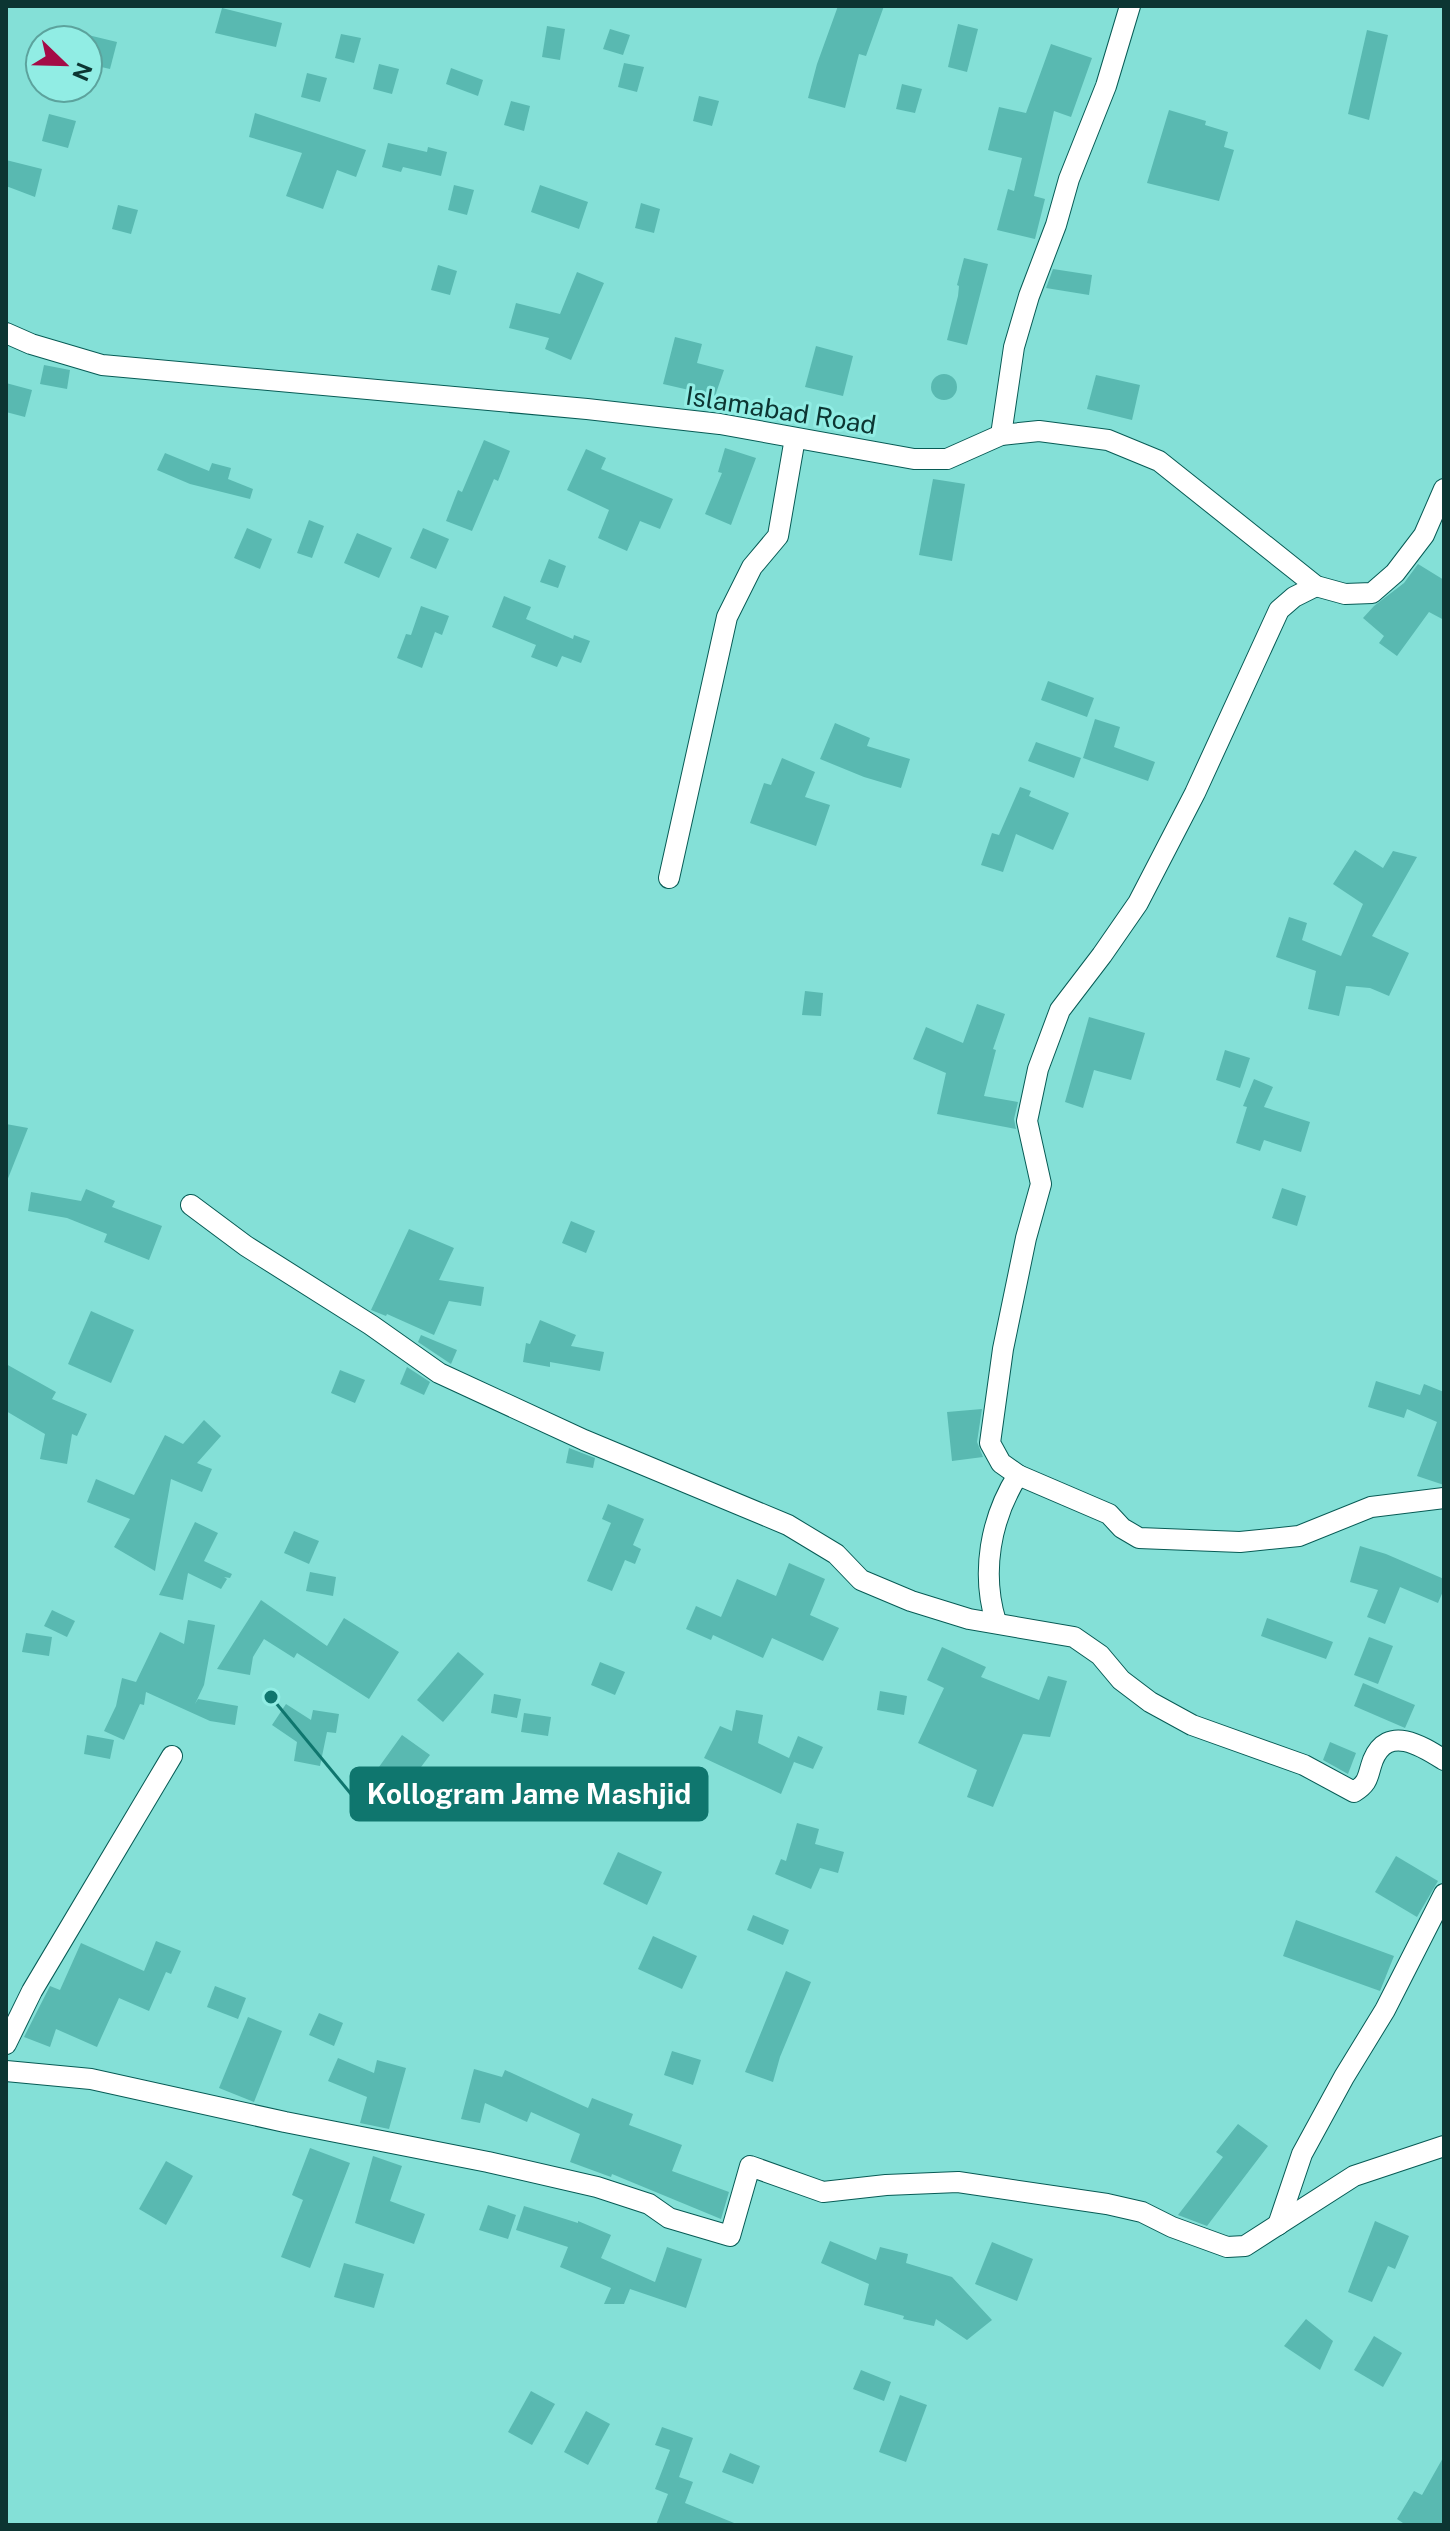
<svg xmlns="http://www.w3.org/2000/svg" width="1450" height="2531" viewBox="0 0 1450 2531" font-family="'Public Sans',sans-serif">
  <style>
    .building { fill: #59b9b1 }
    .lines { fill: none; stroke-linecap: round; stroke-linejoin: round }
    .minor-casing { stroke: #075b55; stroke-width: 22 }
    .minor { stroke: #fff; stroke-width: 20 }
    .labels { text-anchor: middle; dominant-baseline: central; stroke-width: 6; stroke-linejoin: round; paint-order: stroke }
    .street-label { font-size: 26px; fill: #0c3532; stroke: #91ede4 }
    .leader { fill: none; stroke: #0f766e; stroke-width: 3 }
    .callout-dot { fill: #0f766e; stroke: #91ede4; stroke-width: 3 }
    .callout { fill: #0f766e; stroke: #0f766e; stroke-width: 3 }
    .callout-label { font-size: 28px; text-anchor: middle; font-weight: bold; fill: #fff }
  </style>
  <rect width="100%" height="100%" fill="#84e0d7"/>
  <g class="building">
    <path d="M838,6H884L866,56L859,54L845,108L808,98L817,64Z"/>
    <path d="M222,8L282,23L276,47L215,33Z"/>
    <path d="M958,24L978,29L967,72L948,67Z"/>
    <path d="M547,26L565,29L560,60L542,57Z"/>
    <path d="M610,29L630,35L623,55L603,49Z"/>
    <path d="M1367,30L1388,35L1369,120L1348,114Z"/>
    <path d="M341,34L361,38L354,63L335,58Z"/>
    <path d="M88,35L117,42L110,69L88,64Z"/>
    <path d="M1051,44L1092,58L1071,117L1054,111L1034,196L1045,199L1035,239L997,230L1008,189L1014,191L1022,158L988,150L999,107L1026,113Z"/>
    <path d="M624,63L644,67L637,92L618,87Z"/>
    <path d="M379,64L399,69L392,94L373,89Z"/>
    <path d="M451,68L483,80L478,96L446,84Z"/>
    <path d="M307,73L327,78L320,102L301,97Z"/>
    <path d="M902,84L922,89L915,113L896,109Z"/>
    <path d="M699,96L719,101L712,126L693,121Z"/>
    <path d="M511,101L530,106L524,131L504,125Z"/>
    <path d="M1169,110L1206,121L1205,125L1228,132L1224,147L1234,150L1219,201L1147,183Z"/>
    <path d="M255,113L366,150L356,177L337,170L323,209L286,196L302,153L249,137Z"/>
    <path d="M49,114L76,121L68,148L42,141Z"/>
    <path d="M388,143L427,152L428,147L447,152L441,176L403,167L401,172L382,167Z"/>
    <path d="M6,160L42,169L35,197L6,186Z"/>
    <path d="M454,185L474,190L467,215L448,210Z"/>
    <path d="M540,185L588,202L579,229L531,212Z"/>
    <path d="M641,203L660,209L654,233L635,228Z"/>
    <path d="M118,205L138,210L131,234L112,229Z"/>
    <path d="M964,258L988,264L967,345L947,340L958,296L959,286L957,285Z"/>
    <path d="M438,265L457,271L450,295L431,290Z"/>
    <path d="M1053,269L1092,275L1089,295L1046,288Z"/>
    <path d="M577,272L604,283L571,360L545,349L549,338L509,328L516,303L560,314Z"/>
    <path d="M675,337L702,344L697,363L724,370L715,396L663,384Z"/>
    <path d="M816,346L853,356L843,396L805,387Z"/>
    <path d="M44,365L70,370L67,389L40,384Z"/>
    <circle cx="944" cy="387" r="13"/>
    <path d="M1096,375L1140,385L1132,420L1087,409Z"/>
    <path d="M6,383L32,390L25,417L6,412Z"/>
    <path d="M484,440L510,451L498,481L494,479L472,531L446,521L458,490L462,492Z"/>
    <path d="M725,448L756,458L731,525L705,514L722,473L718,472Z"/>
    <path d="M586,449L606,458L601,469L673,499L660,529L640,521L627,551L598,538L609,510L567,490Z"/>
    <path d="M165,453L209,471L212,463L231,468L228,479L253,489L250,499L190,484L157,470Z"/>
    <path d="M933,479L965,484L952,561L919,555Z"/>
    <path d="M309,520L324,526L312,558L297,553Z"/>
    <path d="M247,528L272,539L260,569L234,558Z"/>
    <path d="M423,528L449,539L436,569L410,558Z"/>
    <path d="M357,533L392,548L379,578L344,563Z"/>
    <path d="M549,559L566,566L558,588L540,582Z"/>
    <path d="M1418,564L1444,580V620L1429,612L1397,656L1379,643L1384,636L1363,618L1374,606L1404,583Z"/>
    <path d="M504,596L531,607L526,619L573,639L574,635L590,641L581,663L562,656L557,667L531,657L536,645L492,627Z"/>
    <path d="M421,606L449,616L442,635L435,632L422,668L397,658L406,634L411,635Z"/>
    <path d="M1048,681L1094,698L1087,717L1041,700Z"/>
    <path d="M1095,719L1120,727L1114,747L1155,762L1148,781L1083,758Z"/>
    <path d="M835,723L870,738L867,746L910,759L901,788L864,777L820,759Z"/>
    <path d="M1036,742L1081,758L1074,778L1028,761Z"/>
    <path d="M782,758L815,772L805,797L830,805L816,846L750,823L764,783L771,785Z"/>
    <path d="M1020,787L1031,791L1029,796L1069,813L1053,850L1016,834L1003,872L981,865L992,833L999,835Z"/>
    <path d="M1355,850L1383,868L1393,851L1417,857L1372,936L1409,953L1389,996L1370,988L1346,986L1339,1016L1308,1009L1316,971L1276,957L1289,917L1307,923L1302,940L1341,956L1363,904L1333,884Z"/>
    <path d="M805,991L823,993L821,1016L802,1015Z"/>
    <path d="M977,1004L1005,1014L993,1049L996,1050L984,1096L1018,1102L1014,1119L1016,1129L937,1114L946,1073L913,1059L926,1027L963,1043Z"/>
    <path d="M1089,1017L1145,1033L1131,1080L1094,1070L1083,1108L1065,1102Z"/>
    <path d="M1225,1050L1250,1058L1240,1088L1216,1080Z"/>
    <path d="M1254,1079L1273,1087L1264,1107L1310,1122L1301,1152L1264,1140L1260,1151L1236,1143L1247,1107L1243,1106Z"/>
    <path d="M6,1124L28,1128L7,1181H6Z"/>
    <path d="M1282,1188L1306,1196L1297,1226L1272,1218Z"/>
    <path d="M86,1189L115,1201L112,1207L162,1226L149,1260L104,1242L107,1234L67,1218L28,1211L31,1192L81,1201Z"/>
    <path d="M571,1221L595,1231L586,1253L562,1243Z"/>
    <path d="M409,1229L454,1248L439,1280L484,1287L481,1306L449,1301L434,1335L387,1314L386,1316L371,1310Z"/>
    <path d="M91,1311L134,1330L111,1383L68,1364Z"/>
    <path d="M540,1320L576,1335L571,1346L604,1352L600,1371L550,1362V1367L523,1362L526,1343L530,1344Z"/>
    <path d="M421,1335L457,1350L451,1364L418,1342Z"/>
    <path d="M6,1364L56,1392L52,1399L87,1414L77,1436L72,1434L67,1464L40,1459L45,1434L6,1411Z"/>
    <path d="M407,1367L430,1382L424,1395L400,1384Z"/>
    <path d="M340,1370L365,1380L355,1403L331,1393Z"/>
    <path d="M1376,1381L1420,1395L1424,1384L1444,1392V1485L1417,1476L1437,1422L1407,1409L1404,1418L1368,1407Z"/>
    <path d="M982,1409L977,1442L983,1457L952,1461L947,1412Z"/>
    <path d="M204,1420L221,1436L197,1463L212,1469L202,1492L171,1479L155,1571L114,1547L130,1519L87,1502L96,1479L134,1495L165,1435L183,1444Z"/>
    <path d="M569,1448L595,1458L593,1468L566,1463Z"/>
    <path d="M608,1504L644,1519L633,1545L641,1549L635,1564L625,1560L612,1591L587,1581L611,1523L602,1519Z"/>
    <path d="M195,1522L218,1533L204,1561L232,1574L230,1578L224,1577L227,1579L221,1589L188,1573L183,1600L159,1595Z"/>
    <path d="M294,1531L319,1541L309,1564L284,1553Z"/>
    <path d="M1360,1546L1386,1554L1444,1579V1589L1438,1603L1400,1587L1385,1624L1367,1617L1378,1590L1350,1582Z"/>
    <path d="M789,1563L825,1579L810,1615L839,1628L823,1661L772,1638L763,1658L713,1635L711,1640L686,1629L696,1606L721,1617L737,1579L776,1596Z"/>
    <path d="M310,1572L336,1577L333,1596L306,1591Z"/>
    <path d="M261,1600L327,1646L344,1618L399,1652L369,1699L297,1653L294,1658L264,1639L253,1657L250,1675L217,1669Z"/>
    <path d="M52,1610L75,1621L67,1637L44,1626Z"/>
    <path d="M1267,1618L1333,1642L1326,1659L1261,1636Z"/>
    <path d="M188,1620L215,1625L204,1685L195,1704L198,1699L238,1706L235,1725L210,1721L146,1692L144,1705L140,1704L124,1740L104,1731L116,1706L122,1678L136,1682L160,1632L184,1644Z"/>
    <path d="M26,1633L52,1637L49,1656L22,1652Z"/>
    <path d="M1369,1637L1393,1646L1378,1684L1354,1675Z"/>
    <path d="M942,1647L986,1667L981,1677L1039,1700L1048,1676L1067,1681L1050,1737L1023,1734L993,1807L967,1797L977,1770L918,1743L944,1688L927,1680Z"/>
    <path d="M458,1652L484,1674L443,1722L417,1700Z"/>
    <path d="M600,1662L625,1672L615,1695L591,1685Z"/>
    <path d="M1363,1683L1415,1705L1405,1728L1354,1706Z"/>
    <path d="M880,1691L907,1696L904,1715L877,1710Z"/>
    <path d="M494,1694L521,1699L517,1718L491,1713Z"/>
    <path d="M286,1704L311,1720L313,1710L339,1714L336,1733L327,1732L320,1766L294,1761L297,1742L272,1725Z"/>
    <path d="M736,1710L763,1715L758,1743L789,1758L798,1736L823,1747L813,1769L794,1762L781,1794L704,1758L720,1726L732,1731Z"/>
    <path d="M524,1713L551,1717L548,1736L521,1732Z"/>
    <path d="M87,1735L114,1740L110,1759L84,1754Z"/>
    <path d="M402,1735L430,1755L412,1779L440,1785L437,1804L399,1797L393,1805L366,1785Z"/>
    <path d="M1330,1742L1356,1753L1348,1774L1323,1760Z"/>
    <path d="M616,1768L642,1772L641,1776L688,1784L684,1803L658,1798V1795L612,1787Z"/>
    <path d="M797,1823L819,1829L815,1844L844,1852L838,1873L820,1868L811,1889L775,1874L781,1859L786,1861Z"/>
    <path d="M618,1852L662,1872L647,1905L603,1884Z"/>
    <path d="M1396,1856L1438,1881L1417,1917L1375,1892Z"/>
    <path d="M753,1915L789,1930L783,1945L747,1930Z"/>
    <path d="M1296,1920L1394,1956L1380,1991L1283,1956Z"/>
    <path d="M653,1936L697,1956L682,1989L638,1969Z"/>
    <path d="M156,1941L181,1951L171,1974L166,1972L149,2011L119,1998L97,2047L56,2029L50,2047L24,2037L50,1986L60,1990L81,1943L144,1971Z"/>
    <path d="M786,1971L811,1982L780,2057L773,2082L745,2072Z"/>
    <path d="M215,1986L246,1998L238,2019L207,2007Z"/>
    <path d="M319,2013L343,2023L334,2046L309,2035Z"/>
    <path d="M248,2017L282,2031L254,2102L219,2088Z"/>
    <path d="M672,2051L701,2060L693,2085L664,2075Z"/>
    <path d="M338,2058L374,2073L377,2060L406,2068L389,2129L360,2123L367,2097L328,2081Z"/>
    <path d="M474,2069L502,2077L505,2070L588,2108L592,2098L633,2114L629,2125L682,2145L672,2171L729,2192L721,2219L612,2174L611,2177L570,2162L580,2134L531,2112L527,2122L485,2103L480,2123L461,2119Z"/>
    <path d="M1238,2124L1268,2146L1207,2226L1178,2215L1223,2157L1216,2152Z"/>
    <path d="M310,2148L350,2163L310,2268L281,2257L303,2200L292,2195Z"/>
    <path d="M373,2156L402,2166L390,2201L425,2214L414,2244L355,2223Z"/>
    <path d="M166,2161L193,2176L166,2225L139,2209Z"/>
    <path d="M488,2205L516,2215L508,2239L479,2230Z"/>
    <path d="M524,2206L578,2223V2221L611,2235L601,2258L655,2282L667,2247L702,2259L686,2308L630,2289L624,2304H604L611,2288L560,2267L568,2247L516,2230Z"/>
    <path d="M1375,2221L1409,2236L1395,2269L1388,2266L1372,2302L1348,2292Z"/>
    <path d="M830,2241L876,2260L880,2247L908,2254L906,2263L952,2277L992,2320L967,2340L936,2319L934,2326L903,2319L904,2316L864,2305L869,2284L821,2263Z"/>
    <path d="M992,2242L1033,2259L1017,2301L975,2284Z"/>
    <path d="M344,2263L384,2274L374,2308L334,2297Z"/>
    <path d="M1306,2319L1333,2341L1320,2370L1284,2346Z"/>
    <path d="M1374,2336L1402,2353L1383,2387L1354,2370Z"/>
    <path d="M861,2370L891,2382L884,2401L853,2389Z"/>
    <path d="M531,2391L555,2404L532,2445L508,2432Z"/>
    <path d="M900,2395L927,2405L906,2462L879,2452Z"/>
    <path d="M586,2411L610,2424L588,2465L564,2452Z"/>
    <path d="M662,2427L693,2438L679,2477L693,2482L685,2503L739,2525H656L668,2494L655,2489L670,2450L655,2445Z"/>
    <path d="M730,2453L760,2466L753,2484L722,2472Z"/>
    <path d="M1444,2456V2525H1406L1397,2519L1414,2491L1422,2495Z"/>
  </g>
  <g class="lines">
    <g class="minor-casing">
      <g id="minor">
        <path d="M6,333L31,344L102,365L587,409L720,424L914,459H947L1001,435L1039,431L1108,440L1159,461L1316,586L1345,594L1372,593L1395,573L1424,535L1444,489"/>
        <path d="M1001,435L1014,347L1029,296L1056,225L1069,179L1106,86L1130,6"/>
        <path d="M1316,586L1294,597L1279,610L1195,793L1138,903L1102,955L1060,1010L1038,1069L1027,1121L1041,1184L1026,1238L1003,1349L990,1443L1001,1463L1018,1475L1109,1514L1122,1528L1139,1538L1240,1542L1299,1536L1371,1507L1444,1498"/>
        <path d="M669,878L727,617L752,567L778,536L795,438"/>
        <path d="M191,1205L246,1246L371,1325L439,1373L584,1440L788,1525L836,1554L861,1580L911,1601L969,1619L1074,1637L1100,1655L1121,1680L1150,1702L1192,1725L1304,1765L1354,1792C1370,1782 1367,1776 1373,1760C1388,1724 1422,1746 1444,1760"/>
        <path d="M996,1622C981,1573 990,1519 1018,1475"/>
        <path d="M6,2044L32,1991L172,1756"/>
        <path d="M6,2071L91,2079L285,2122L488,2162L597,2187L649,2204L669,2218L730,2236L750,2166L823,2192L886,2185L958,2182L1107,2204L1142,2212L1172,2227L1227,2247L1245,2246L1354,2176L1444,2146"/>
        <path d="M1278,2225L1302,2154L1344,2077L1385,2010L1444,1894"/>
      </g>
    </g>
    <use href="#minor" class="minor"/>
  </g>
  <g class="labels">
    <g class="street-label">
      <text transform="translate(781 410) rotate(9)">Islamabad Road</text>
    </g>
  </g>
  <path class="leader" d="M271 1697L351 1794"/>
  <circle class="callout-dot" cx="271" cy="1697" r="8"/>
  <rect class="callout" x="351" y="1768" width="356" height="52" rx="8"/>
  <g class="callout-label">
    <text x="529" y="1804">Kollogram Jame Mashjid</text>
  </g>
  <rect width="1450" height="2531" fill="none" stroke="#0c3532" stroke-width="16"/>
  <g transform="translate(64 64) rotate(113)"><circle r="38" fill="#91ede4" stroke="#5ca39d" stroke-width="2"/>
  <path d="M0-6L14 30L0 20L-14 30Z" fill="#a40c46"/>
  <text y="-12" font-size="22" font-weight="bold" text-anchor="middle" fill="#0c3532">N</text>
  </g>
</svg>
